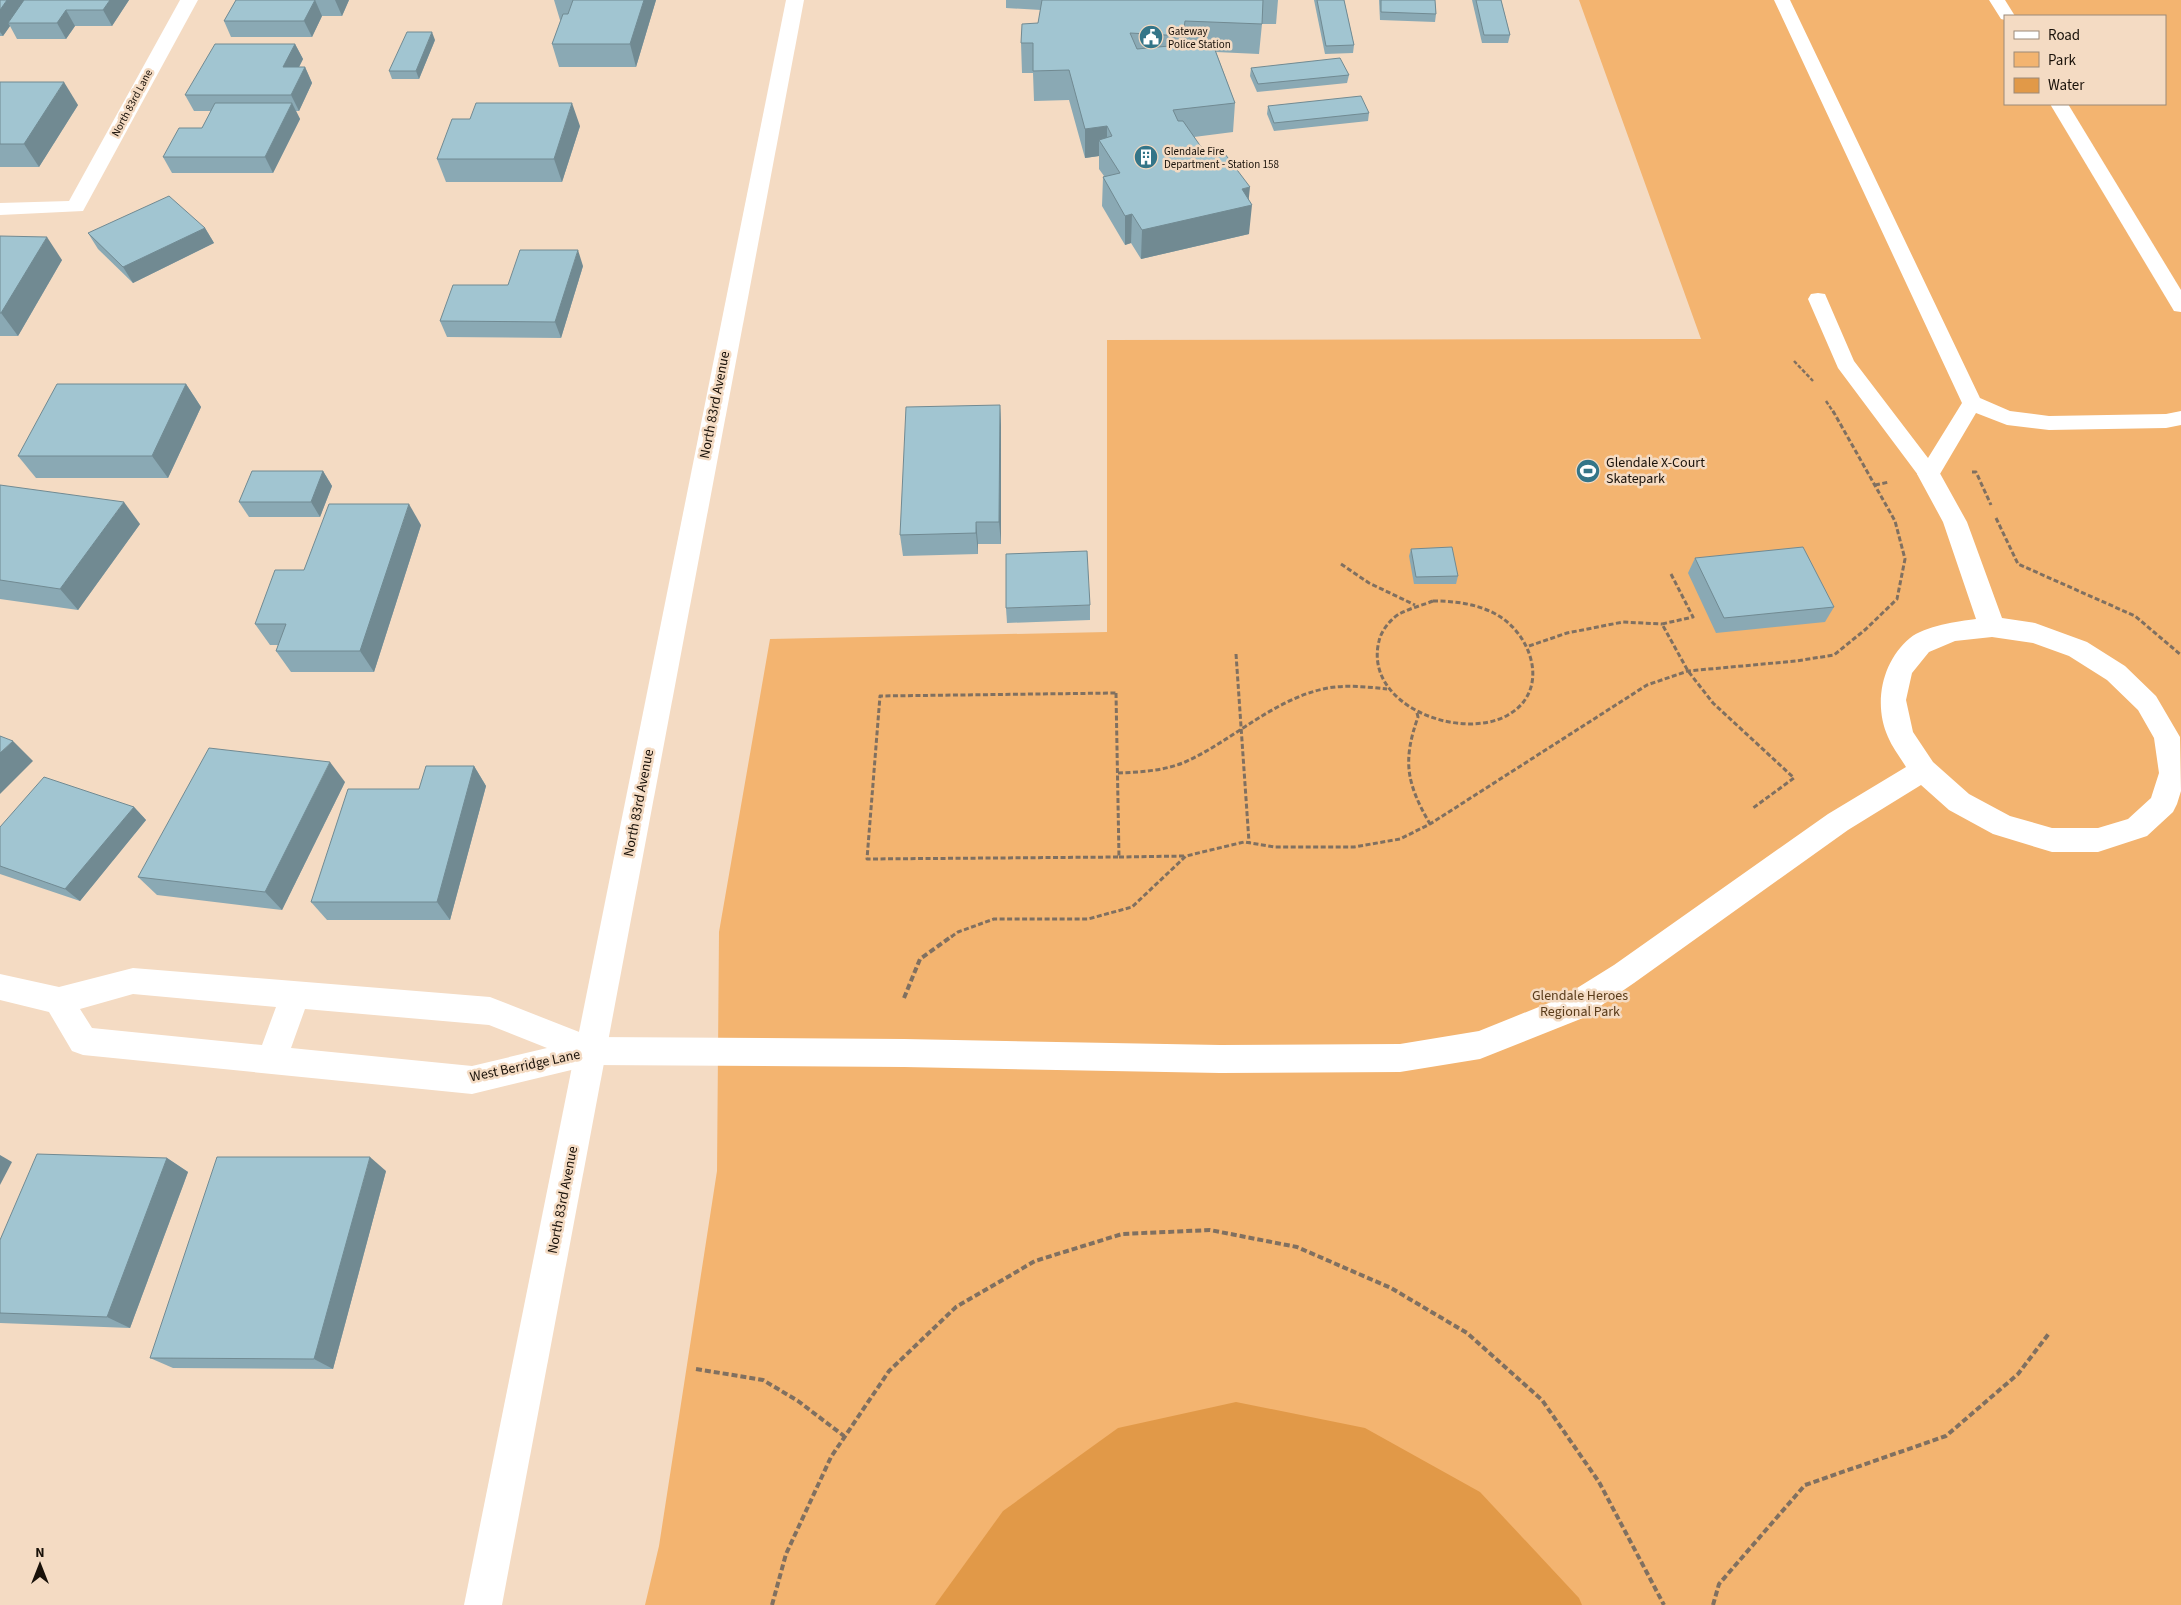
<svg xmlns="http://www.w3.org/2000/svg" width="2181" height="1605" viewBox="0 0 2181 1605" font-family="'Source Sans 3',sans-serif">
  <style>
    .green { fill: #f3b470; fill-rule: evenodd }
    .water { fill: #e19948 }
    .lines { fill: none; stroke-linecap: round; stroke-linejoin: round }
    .path-far2 { stroke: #807060; stroke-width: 2.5; stroke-dasharray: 4 2; stroke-linecap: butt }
    .path-far1 { stroke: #807060; stroke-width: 3; stroke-dasharray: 5 2.5; stroke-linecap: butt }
    .path { stroke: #807060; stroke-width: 4; stroke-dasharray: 6 3; stroke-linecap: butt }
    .lane { fill: #fff; fill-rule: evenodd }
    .street { fill: #fff; fill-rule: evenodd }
    .secondary { fill: #fff; fill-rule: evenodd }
    .wall { fill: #8aa9b4 }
    .shaded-wall { fill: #718a92 }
    .building { fill: #a1c5d1; stroke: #718a92 }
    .labels { text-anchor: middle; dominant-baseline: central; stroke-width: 5; stroke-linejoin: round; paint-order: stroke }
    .far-poi-label { font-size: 11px; fill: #191109; stroke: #f4dbc3; text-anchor: start }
    .far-street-label { font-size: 11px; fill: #191109; stroke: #f4dbc3 }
    .street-label { font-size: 14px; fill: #191109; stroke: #f4dbc3 }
    .poi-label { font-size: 14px; fill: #191109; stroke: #f4dbc3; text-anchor: start }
    .park-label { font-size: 14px; fill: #593b1a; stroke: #f4dbc3 }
  </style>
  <rect width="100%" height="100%" fill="#f4dbc3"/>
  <path class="green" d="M1579,0H2181V1605H645L659,1546L717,1171L719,932L770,639L1107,632V340L1701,339ZM2005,16H2165V104H2005Z"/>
  <path class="water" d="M1236,1402L1365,1428L1480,1492L1579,1598L1582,1605H935L1003,1511L1118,1428Z"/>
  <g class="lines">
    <g class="path-far2">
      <path d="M1794,361L1813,381"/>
      <path d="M1826,401L1834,413"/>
    </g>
    <g class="path-far1">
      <path d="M1972,472H1976L1991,505"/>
      <path d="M1875,485L1889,482"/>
      <path d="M1996,518L2018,564L2135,616L2181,655"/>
      <path d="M1341,564L1369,583L1415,605"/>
      <path d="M1671,574L1693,617L1662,624L1688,671L1713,703L1794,778L1753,808"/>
      <path d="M1433,601C1456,601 1479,604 1499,616C1533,637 1550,691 1508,715C1460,742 1363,705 1379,641C1381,631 1391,618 1401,613C1411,608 1423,605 1433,601Z"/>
      <path d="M1529,646L1567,633L1623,622L1662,624"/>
      <path d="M1236,654L1249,842"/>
      <path d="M1116,693L1119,857L867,859L880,696Z"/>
      <path d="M1417,713L1418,717C1402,762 1407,784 1430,824"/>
      <path d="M1118,773C1140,772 1164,771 1185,762C1232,741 1271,701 1323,689C1344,684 1366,687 1387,689"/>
      <path d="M1119,857L1186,856"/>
      <path d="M951,937L958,932L994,919H1088L1132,907L1186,856L1244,842L1275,847H1354L1400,839L1430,824L1647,685L1688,671L1796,661L1834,655L1866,629L1897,599L1905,559L1895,521L1833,411"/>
    </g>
    <g class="path">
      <path d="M904,998L920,959L952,936"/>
      <path d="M696,1369L763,1380L798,1401L844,1436"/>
      <path d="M772,1605L786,1554L831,1457L889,1371L956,1307L1035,1261L1122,1234L1210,1230L1297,1247L1391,1288L1467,1333L1542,1400L1599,1482L1664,1605"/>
      <path d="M1713,1605L1719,1584L1805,1485L1946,1436L2018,1374L2050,1332"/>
    </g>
    <g class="lane">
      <path d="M1774,0H1790L1980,398L2010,411L2049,416L2166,414L2181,411V425L2166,428L2049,430L2007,425L1976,413L1937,479L1929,482L1921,479L1838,368L1808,299L1811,294L1818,293L1825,294L1854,361L1928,458L1962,403Z"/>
      <path d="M1989,0H2005L2015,16H2005V20L2001,19Z"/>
      <path d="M2050,104H2068L2181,290V312L2174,311L2171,306Z"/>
    </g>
    <g class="street">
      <path d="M180,0H198L83,211L0,215V203L69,201Z"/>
      <path d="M1929,466L1937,468L1967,522L2002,618L2035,623L2087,642L2125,666L2156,696L2180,737L2181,791L2177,804L2173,812L2147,836L2098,852H2052L1993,834L1949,810L1921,785L1848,830L1634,983L1583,1018L1480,1059L1400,1072L1220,1073L904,1067L592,1065L472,1094L83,1055L72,1051L49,1012L0,1000V974L59,987L133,968L490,997L592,1037L904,1039L1220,1045L1400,1044L1479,1031L1561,998L1614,965L1828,814L1906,767C1900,757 1892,747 1888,737C1873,704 1882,661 1910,638C1925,626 1958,621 1976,619L1943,522L1917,474L1921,468ZM1992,637L2033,643L2069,656L2107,680L2138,710L2154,738L2159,773L2151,798L2128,819L2098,828H2052L2010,816L1969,794L1933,762L1913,732L1906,700L1912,673L1929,652L1955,641ZM133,994L276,1007L262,1045L92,1028L80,1009ZM305,1009L489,1025L547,1048L472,1066L291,1048Z"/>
    </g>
    <path class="secondary" d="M786,0H804L502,1605H464Z"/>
  </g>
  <g class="wall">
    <path d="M0,0H129L112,26H75L66,39H17L10,26L3,36H0Z"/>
    <path d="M236,0H349L342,16H322L312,37H231L224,21Z"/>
    <path d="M554,0H656L636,67H559L552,44L561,20H560Z"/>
    <path d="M1006,0H1278L1276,24H1262L1259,54L1216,52L1235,103L1233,132L1194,137L1206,154L1249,199V234L1141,259L1131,243L1125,245L1102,206L1103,177L1104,176L1099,169V156L1085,158L1069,100L1034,101L1033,73H1022L1021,43L1038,23L1041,10L1006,8Z"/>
    <path d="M1314,0H1344L1354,45L1353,53L1325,54Z"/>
    <path d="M1379,0H1435L1436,14L1435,22L1380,20Z"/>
    <path d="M1472,0H1501L1510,35L1508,43H1482Z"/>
    <path d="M435,40L419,79H392L389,71Z"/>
    <path d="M295,44L303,59L299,67H305L312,83L299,111H296L300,119L273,173H172L163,157L202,128L211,111H194L185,95Z"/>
    <path d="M1251,68L1349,75L1347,83L1257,92L1250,76Z"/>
    <path d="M0,82L78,105L39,167H0Z"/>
    <path d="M1268,106L1369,113L1368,121L1274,131L1267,114Z"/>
    <path d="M580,126L562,182H446L437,159Z"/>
    <path d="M205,228L214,243L133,283L98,249L88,233Z"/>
    <path d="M0,236L62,260L18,336H0Z"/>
    <path d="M583,266L561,338L447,337L440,321L508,285Z"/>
    <path d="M186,384L201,407L168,478H36L18,456Z"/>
    <path d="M1000,405L1001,427V544H978V554L903,556L900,535Z"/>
    <path d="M323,471L332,486L320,517H249L239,502Z"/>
    <path d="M0,485L140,524L78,610L0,599Z"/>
    <path d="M421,525L374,672H291L276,651L278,645H270L255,624L304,570Z"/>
    <path d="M1411,549L1458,576L1456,584H1414L1409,556Z"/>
    <path d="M1695,558L1834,607L1825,622L1716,633L1688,573Z"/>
    <path d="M1090,605V620L1007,623L1006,608Z"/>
    <path d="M474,766L486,786L450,920H327L311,902Z"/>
    <path d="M345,782L282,910L157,895L138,877Z"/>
    <path d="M134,807L146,820L80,901L0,874V827Z"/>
    <path d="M167,1158L188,1172L130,1328L0,1323V1240Z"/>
    <path d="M386,1171L333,1369L173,1368L150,1358Z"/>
  </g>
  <g class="shaded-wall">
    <path d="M7,0H27L8,23L10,26L3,36L0,32V10Z"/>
    <path d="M110,0H129L112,26L103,10Z"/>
    <path d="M315,0L322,16L312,37L304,21Z"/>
    <path d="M335,0H349L342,16Z"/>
    <path d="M644,0H656L636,67L630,44Z"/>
    <path d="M66,10L75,26L66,39L57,23Z"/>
    <path d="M432,32L435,40L419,79L416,71Z"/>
    <path d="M295,44L303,59L291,83L283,67Z"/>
    <path d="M305,67L312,83L299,111L291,95Z"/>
    <path d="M64,82L78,105L39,167L24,144Z"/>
    <path d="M292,103L300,119L273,173L265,157Z"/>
    <path d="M572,103L580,126L562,182L554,159Z"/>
    <path d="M1107,126V152L1099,140V156L1085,158V129Z"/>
    <path d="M1250,187L1248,206L1252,205L1249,234L1141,259L1142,230L1242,189Z"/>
    <path d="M1132,214L1131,243L1125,245V216Z"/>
    <path d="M205,228L214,243L133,283L123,267Z"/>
    <path d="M47,237L62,260L18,336L1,313Z"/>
    <path d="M578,250L583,266L561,338L555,322Z"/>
    <path d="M186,384L201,407L168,478L152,456Z"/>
    <path d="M1000,405L1001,427V544L999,522Z"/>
    <path d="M323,471L332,486L320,517L311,502Z"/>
    <path d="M124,502L140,524L78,610L60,589Z"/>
    <path d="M409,504L421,525L374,672L360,651Z"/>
    <path d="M976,522L978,544V554L976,533Z"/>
    <path d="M13,741L33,761L0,794V753Z"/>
    <path d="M330,762L345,782L282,910L265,892Z"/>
    <path d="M474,766L486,786L450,920L437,902Z"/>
    <path d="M134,807L146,820L80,901L65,889Z"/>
    <path d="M0,1155L12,1162L0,1185Z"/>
    <path d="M370,1157L386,1171L333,1369L314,1359Z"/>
    <path d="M167,1158L188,1172L130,1328L107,1317Z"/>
  </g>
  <g class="building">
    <path d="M0,0H7L0,10Z"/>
    <path d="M24,0H110L103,10H66L57,23H8Z"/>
    <path d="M236,0H315L304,21H224Z"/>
    <path d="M573,0H644L630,44H552L563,14H568Z"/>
    <path d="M1042,0H1263L1262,24L1185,21L1183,36L1130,33L1137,49L1212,42L1235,103L1173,110L1178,121H1183L1206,154L1222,150L1250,187L1242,189L1252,205L1142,230L1132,214L1125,216L1103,177L1120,173L1099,140L1112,136L1107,126L1085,129L1069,70L1033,71V43H1021L1022,24L1038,23Z"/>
    <path d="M1317,0H1344L1354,45L1326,46Z"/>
    <path d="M1381,0H1435L1436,14L1381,12Z"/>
    <path d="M1476,0H1501L1510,35H1484Z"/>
    <path d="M407,32H432L416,71H389Z"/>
    <path d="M215,44H295L283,67H305L291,95H185Z"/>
    <path d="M1340,58L1349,75L1258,84L1251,68Z"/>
    <path d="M0,82H64L24,144H0Z"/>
    <path d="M1361,96L1369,113L1274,123L1268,106Z"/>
    <path d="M215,103H292L265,157H163L179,128H202Z"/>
    <path d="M476,103H572L554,159H437L452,119H470Z"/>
    <path d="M169,196L205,228L123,267L88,233Z"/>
    <path d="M0,236L47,237L1,313H0Z"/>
    <path d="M520,250H578L555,322L440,321L453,285H508Z"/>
    <path d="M57,384H186L152,456H18Z"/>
    <path d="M1000,405L999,522H976V533L900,535L906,407Z"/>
    <path d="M252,471H323L311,502H239Z"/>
    <path d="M0,485L124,502L60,589L0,580Z"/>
    <path d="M329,504H409L360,651H276L286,624H255L275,570H304Z"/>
    <path d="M1452,547L1458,576L1416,577L1411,549Z"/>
    <path d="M1803,547L1834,607L1724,618L1695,558Z"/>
    <path d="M1087,551L1090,605L1006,608V554Z"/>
    <path d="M0,736L13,741L0,753Z"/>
    <path d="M209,748L330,762L265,892L138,877Z"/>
    <path d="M426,766H474L437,902H311L348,789H419Z"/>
    <path d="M44,777L134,807L65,889L0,866V827Z"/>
    <path d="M37,1154L167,1158L107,1317L0,1313V1240Z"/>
    <path d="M217,1157H370L314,1359L150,1358Z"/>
  </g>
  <defs>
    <g id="civic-disc" transform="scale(1.25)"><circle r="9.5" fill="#347588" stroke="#f4dbc3"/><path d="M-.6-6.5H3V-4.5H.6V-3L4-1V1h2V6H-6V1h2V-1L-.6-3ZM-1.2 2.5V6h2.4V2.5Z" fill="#fff"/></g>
    <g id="building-disc" transform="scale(1.25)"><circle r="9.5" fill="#347588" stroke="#f4dbc3"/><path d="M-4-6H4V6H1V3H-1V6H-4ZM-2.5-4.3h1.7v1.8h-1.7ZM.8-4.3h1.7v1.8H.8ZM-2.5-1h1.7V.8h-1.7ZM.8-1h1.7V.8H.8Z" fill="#fff"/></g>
    <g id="stadium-disc" transform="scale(1.25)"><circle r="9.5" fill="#347588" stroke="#f4dbc3"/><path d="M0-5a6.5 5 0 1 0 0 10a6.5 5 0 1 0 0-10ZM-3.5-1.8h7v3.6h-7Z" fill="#fff"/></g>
  </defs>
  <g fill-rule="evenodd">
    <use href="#civic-disc" x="1151" y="37"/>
    <use href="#building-disc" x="1146" y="157"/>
    <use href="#stadium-disc" x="1588" y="471"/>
  </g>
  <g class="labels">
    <g class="far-poi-label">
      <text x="1168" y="31">Gateway<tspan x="1168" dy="13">Police Station</tspan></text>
      <text x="1164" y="151">Glendale Fire<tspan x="1164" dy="13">Department - Station 158</tspan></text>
    </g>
    <g class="far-street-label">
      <text transform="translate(132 103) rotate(-62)">North 83rd Lane</text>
    </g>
    <g class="street-label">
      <text transform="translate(715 405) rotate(-79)">North 83rd Avenue</text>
      <text transform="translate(639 803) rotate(-79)">North 83rd Avenue</text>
      <text transform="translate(525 1066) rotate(-12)">West Berridge Lane</text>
      <text transform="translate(563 1200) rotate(-79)">North 83rd Avenue</text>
    </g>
    <g class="poi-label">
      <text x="1606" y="463">Glendale X-Court<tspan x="1606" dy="16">Skatepark</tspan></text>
    </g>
    <g class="park-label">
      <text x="1580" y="996">Glendale Heroes<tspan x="1580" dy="16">Regional Park</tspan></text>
    </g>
  </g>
  <rect x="2004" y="15" width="162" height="90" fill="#f4dbc3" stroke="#9c8a79"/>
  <rect x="2014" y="31" width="25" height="8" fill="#ffffff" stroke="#9c8a79"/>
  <text x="2048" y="40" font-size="15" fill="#191109">Road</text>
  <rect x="2014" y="52" width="25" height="15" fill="#f3b470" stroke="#9c8a79"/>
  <text x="2048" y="65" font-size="15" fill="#191109">Park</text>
  <rect x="2014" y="78" width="25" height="15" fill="#e19948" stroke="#9c8a79"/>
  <text x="2048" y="90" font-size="15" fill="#191109">Water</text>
  <g transform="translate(40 1565)" stroke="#f4dbc3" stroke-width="4" paint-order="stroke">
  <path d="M0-4L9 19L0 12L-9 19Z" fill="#191109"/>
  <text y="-8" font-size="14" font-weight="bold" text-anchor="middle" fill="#191109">N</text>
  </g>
</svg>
